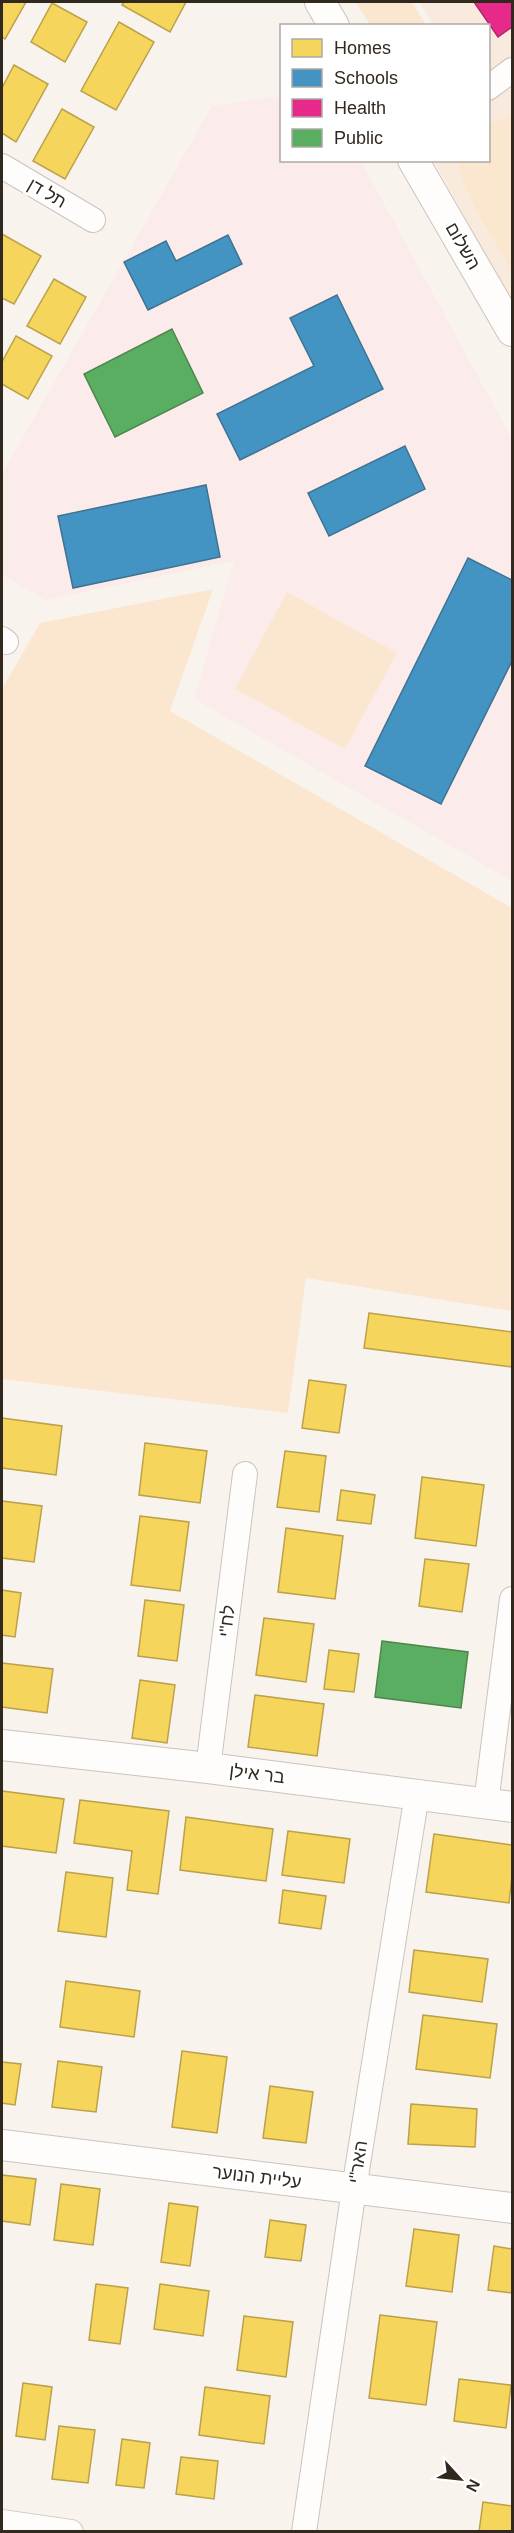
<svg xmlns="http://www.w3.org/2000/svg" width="514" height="2533" viewBox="0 0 514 2533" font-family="Arial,Heebo,sans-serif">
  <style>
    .built { fill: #f8ebdd }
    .education { fill: #fcebeb }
    .green { fill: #fbe7d0 }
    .homes { fill: #f6d55c; stroke: #bba149; stroke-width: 1.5 }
    .schools { fill: #4393c3; stroke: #3e7392; stroke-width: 1.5 }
    .health { fill: #e7298a; stroke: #b1296a; stroke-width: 1.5 }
    .public { fill: #5aae61; stroke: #4e864d; stroke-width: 1.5 }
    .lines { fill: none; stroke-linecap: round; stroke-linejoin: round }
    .minor-casing { stroke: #cbc4bc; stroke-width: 26 }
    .tertiary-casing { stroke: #cbc4bc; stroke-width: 32 }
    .minor { stroke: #fefdfc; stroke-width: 24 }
    .tertiary { stroke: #fefdfc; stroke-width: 30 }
    .labels { text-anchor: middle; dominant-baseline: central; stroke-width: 6; stroke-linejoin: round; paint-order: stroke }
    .street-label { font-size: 18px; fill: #32291e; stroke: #fff }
  </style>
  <rect width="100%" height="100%" fill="#f9f3ed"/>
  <path class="built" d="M419,2H512V303L434,161L488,160V26L433,25Z"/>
  <path class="education" d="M281,96L282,160L361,161L512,439V881L194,699L234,561L45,600L2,574V474L212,106Z"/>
  <g class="green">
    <path d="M356,2H412L426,25H370Z"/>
    <path d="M512,113V272C499,248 457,185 459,161L488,160L489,125Z"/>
    <path d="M213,589L170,711L512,908V1311L306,1278L288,1413L2,1379V689L40,623Z"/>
    <path d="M287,592L397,653L345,749L235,689Z"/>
  </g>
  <g class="homes">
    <path d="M2,2H26L5,39L2,37Z"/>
    <path d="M124,2H186L170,32L122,5Z"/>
    <path d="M52,3L87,22L65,62L31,42Z"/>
    <path d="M119,22L154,42L116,110L81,91Z"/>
    <path d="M14,65L48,84L16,142L2,133V88Z"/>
    <path d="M62,109L94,127L65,179L33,161Z"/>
    <path d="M2,234L41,256L14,304L2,298Z"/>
    <path d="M54,279L86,297L60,344L27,326Z"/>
    <path d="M16,336L52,356L28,399L2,384V362Z"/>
    <path d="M369,1313L512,1332V1367L364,1348Z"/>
    <path d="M309,1380L346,1385L339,1433L302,1428Z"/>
    <path d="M2,1418L62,1426L56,1475L2,1468Z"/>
    <path d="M145,1443L207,1451L200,1503L139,1495Z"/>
    <path d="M285,1451L326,1456L319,1512L277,1507Z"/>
    <path d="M422,1477L484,1485L476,1546L415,1538Z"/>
    <path d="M341,1490L375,1495L371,1524L337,1520Z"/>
    <path d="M2,1501L42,1506L34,1562L2,1558Z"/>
    <path d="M140,1516L189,1522L180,1591L131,1585Z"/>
    <path d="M286,1528L343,1536L335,1599L278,1592Z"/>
    <path d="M425,1559L469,1564L462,1612L419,1606Z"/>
    <path d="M2,1590L21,1593L15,1637L2,1635Z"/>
    <path d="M145,1600L184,1605L177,1661L138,1656Z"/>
    <path d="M264,1618L314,1624L306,1682L256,1675Z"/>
    <path d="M329,1650L359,1654L354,1692L324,1689Z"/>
    <path d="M2,1663L53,1669L47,1713L2,1707Z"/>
    <path d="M140,1680L175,1685L167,1743L132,1738Z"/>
    <path d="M255,1695L324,1704L317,1756L248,1747Z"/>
    <path d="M2,1791L64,1799L56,1853L2,1846Z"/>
    <path d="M80,1800L169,1811L158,1894L127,1890L132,1851L74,1843Z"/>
    <path d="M186,1817L273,1829L266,1881L180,1870Z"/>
    <path d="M288,1831L350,1839L344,1883L282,1875Z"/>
    <path d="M434,1834L512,1845V1875L509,1903L426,1892Z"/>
    <path d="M66,1872L113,1878L106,1937L58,1931Z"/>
    <path d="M283,1890L326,1896L321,1929L279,1923Z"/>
    <path d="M414,1950L488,1959L482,2002L409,1992Z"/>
    <path d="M66,1981L140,1991L134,2037L60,2027Z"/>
    <path d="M423,2015L497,2024L490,2078L416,2069Z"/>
    <path d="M182,2051L227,2057L217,2133L172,2127Z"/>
    <path d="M58,2061L102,2067L96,2112L52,2107Z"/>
    <path d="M2,2062L21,2064L15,2105L2,2103Z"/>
    <path d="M270,2086L313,2092L306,2143L263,2138Z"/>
    <path d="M411,2104L477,2109L475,2147L408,2144Z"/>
    <path d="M2,2175L36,2179L30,2225L2,2221Z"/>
    <path d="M61,2184L100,2189L93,2245L54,2240Z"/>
    <path d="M169,2203L198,2207L190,2266L161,2262Z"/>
    <path d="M270,2220L306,2225L301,2261L265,2257Z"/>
    <path d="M414,2229L459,2235L452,2292L406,2286Z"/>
    <path d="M494,2246L512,2249V2293L488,2290Z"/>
    <path d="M96,2284L128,2288L120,2344L89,2340Z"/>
    <path d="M160,2284L209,2291L203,2336L154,2329Z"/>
    <path d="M380,2315L437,2322L426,2405L369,2398Z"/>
    <path d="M244,2316L293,2322L286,2377L237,2370Z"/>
    <path d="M459,2379L511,2385L506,2428L454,2421Z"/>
    <path d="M23,2383L52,2387L45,2440L16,2436Z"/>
    <path d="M205,2387L270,2396L264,2444L199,2435Z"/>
    <path d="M59,2426L95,2430L88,2483L52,2479Z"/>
    <path d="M122,2439L150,2443L144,2488L116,2485Z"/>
    <path d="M181,2457L218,2461L214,2499L176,2494Z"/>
    <path d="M483,2502L512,2506V2532H479Z"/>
  </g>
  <g class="schools">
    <path d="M228,235L242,264L148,310L124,262L166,241L176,261Z"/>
    <path d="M337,295L383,389L240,460L217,414L314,366L290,318Z"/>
    <path d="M405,446L425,489L329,536L308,493Z"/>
    <path d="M206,485L220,557L73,588L58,516Z"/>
    <path d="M468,558L512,580V661L441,804L365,766Z"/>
  </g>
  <path class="health" d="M474,2H512V27L498,37Z"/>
  <g class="public">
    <path d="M172,329L203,393L115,437L84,374Z"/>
    <path d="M382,1641L468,1652L461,1708L375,1697Z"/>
  </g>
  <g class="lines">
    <g class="minor-casing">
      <g id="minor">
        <path d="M488,88L512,70"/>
        <path d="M2,166L93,220"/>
        <path d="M2,639L6,642"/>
        <path d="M208,1768L245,1474"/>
        <path d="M486,1803L512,1599"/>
        <path d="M2,2522L71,2532"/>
        <path d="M304,2532L354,2189L417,1794"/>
      </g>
    </g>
    <g class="tertiary-casing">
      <g id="tertiary">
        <path d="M320,2L334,26"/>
        <path d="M413,160L512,331"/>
        <path d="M2,1745L208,1768L512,1807"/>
        <path d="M2,2145L512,2208"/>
      </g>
    </g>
    <use href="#minor" class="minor"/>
    <use href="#tertiary" class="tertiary"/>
  </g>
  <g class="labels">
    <g class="street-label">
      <text transform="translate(47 193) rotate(30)">תל דן</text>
      <text transform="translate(463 246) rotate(60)">השלום</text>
      <text transform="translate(227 1621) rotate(-83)">לח"י</text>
      <text transform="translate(257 1774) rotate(7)">בר אילן</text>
      <text transform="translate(358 2162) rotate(-81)">האר"י</text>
      <text transform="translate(257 2177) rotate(7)">עליית הנוער</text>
    </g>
  </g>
  <rect width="514" height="2533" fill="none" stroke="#32291e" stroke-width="6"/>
  <rect x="280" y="24" width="210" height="138" fill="#ffffff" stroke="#ada9a5" stroke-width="1.5"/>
  <rect x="292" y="39" width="30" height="18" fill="#f6d55c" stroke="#ada9a5" stroke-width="1.5"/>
  <text x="334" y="54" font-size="18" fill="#32291e">Homes</text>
  <rect x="292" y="69" width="30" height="18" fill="#4393c3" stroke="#ada9a5" stroke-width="1.5"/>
  <text x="334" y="84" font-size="18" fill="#32291e">Schools</text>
  <rect x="292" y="99" width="30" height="18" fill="#e7298a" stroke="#ada9a5" stroke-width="1.5"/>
  <text x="334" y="114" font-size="18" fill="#32291e">Health</text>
  <rect x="292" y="129" width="30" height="18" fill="#5aae61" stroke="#ada9a5" stroke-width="1.5"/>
  <text x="334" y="144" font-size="18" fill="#32291e">Public</text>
  <g transform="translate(460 2479) rotate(117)" stroke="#ffffff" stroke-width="4.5" paint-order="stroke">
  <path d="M0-4.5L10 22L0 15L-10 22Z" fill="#32291e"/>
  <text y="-9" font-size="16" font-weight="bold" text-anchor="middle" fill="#32291e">N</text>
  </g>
</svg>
